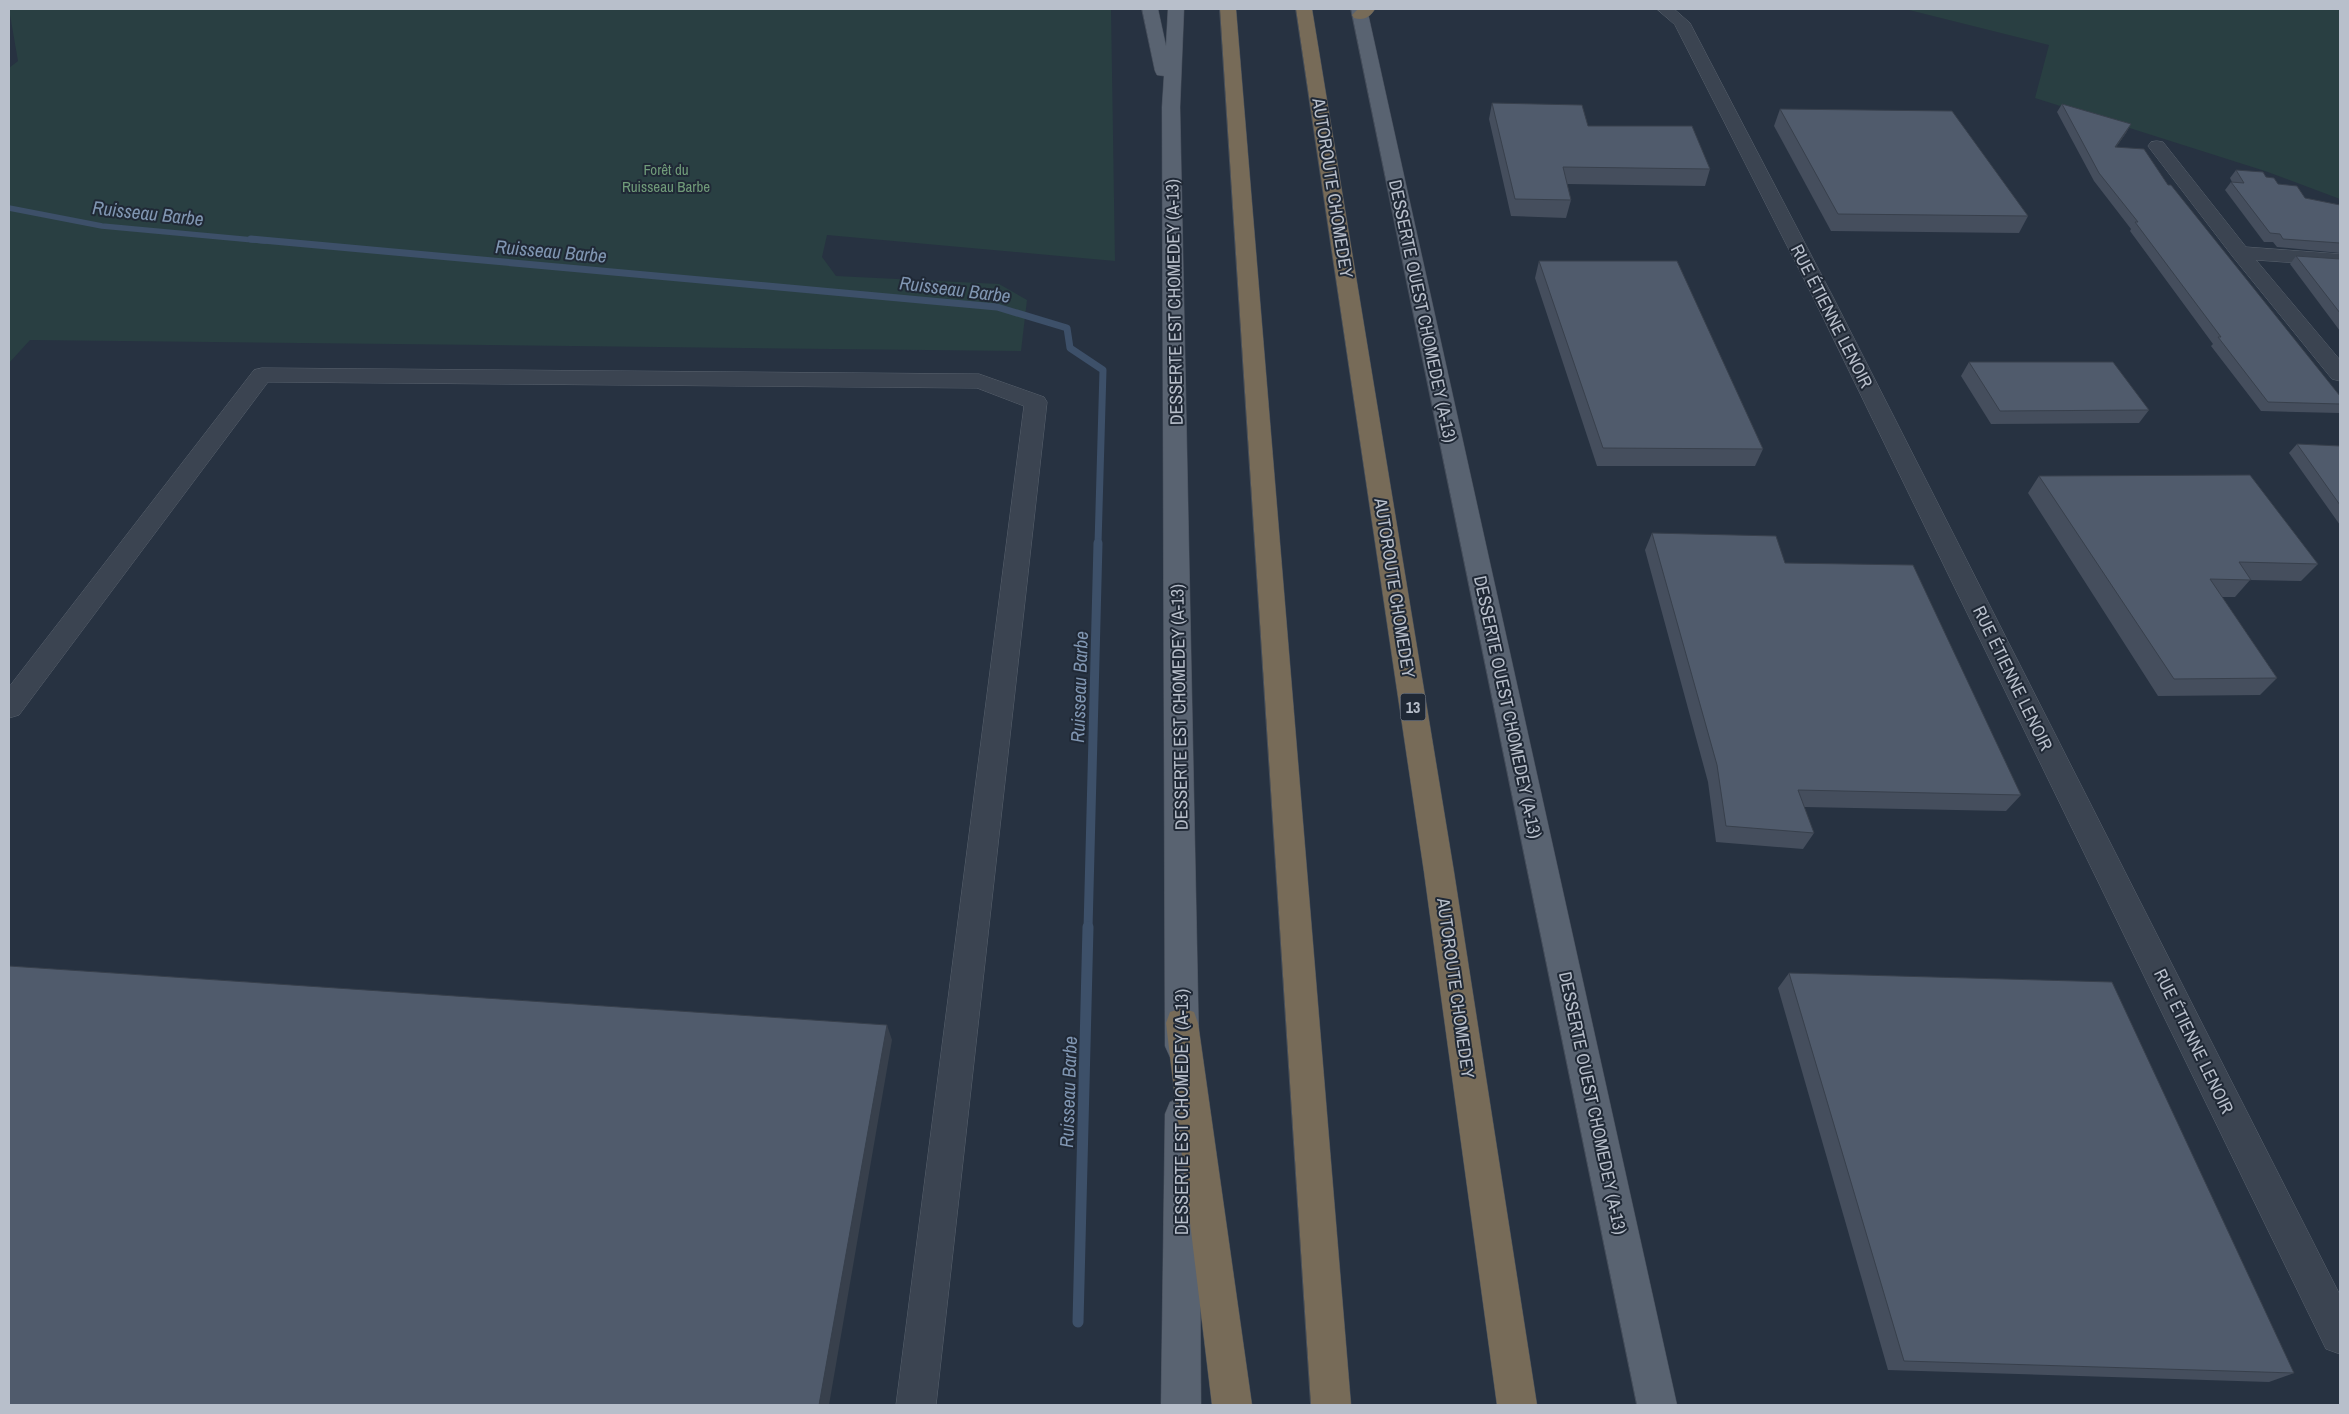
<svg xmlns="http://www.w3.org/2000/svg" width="2349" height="1414" viewBox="0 0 2349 1414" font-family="'Archivo Narrow',sans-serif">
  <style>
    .green { fill: #293f42 }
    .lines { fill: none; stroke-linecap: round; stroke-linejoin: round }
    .stream-far3 { stroke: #3d5069; stroke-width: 5.5 }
    .stream-far2 { stroke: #3d5069; stroke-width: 7 }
    .stream-far1 { stroke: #3d5069; stroke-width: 9 }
    .stream { stroke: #3d5069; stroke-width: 11 }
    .minor-casing { stroke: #59626e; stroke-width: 1 }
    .major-casing { stroke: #454d5a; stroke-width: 1 }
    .highway-casing { stroke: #464f5b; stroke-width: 1 }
    .minor { fill: #3b4451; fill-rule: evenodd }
    .major { fill: #596371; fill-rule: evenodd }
    .highway { fill: #776b58; fill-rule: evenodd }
    .wall { fill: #454e5d }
    .shaded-wall { fill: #38404c }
    .building { fill: #505b6c; stroke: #38404c }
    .labels { text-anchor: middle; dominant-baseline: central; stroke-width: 4; stroke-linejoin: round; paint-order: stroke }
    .far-park-label { font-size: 15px; fill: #709b79; stroke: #202936 }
    .shield { fill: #202936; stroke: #8a929e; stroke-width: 1 }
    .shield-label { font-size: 16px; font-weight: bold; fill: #b8bfcb }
    .street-label { font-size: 18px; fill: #b8bfcb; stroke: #202936 }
    .water-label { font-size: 19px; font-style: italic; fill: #8096b2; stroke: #202936 }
  </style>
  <rect width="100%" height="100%" fill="#273241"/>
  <g class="green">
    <path d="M9,9H1111L1115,261L827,235L822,257L836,276L999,284L1027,300L1021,351L30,340L9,363V68L18,61Z"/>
    <path d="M1905,9H2340V199L2265,171L2035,98L2049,45Z"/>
  </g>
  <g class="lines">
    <path class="stream-far3" d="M9,208L102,226L265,241"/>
    <path class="stream-far2" d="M251,239L997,307L1067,328L1070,348L1103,370L1098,544"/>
    <path class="stream-far1" d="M1088,929L1098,543"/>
    <path class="stream" d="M1078,1322L1088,927"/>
    <g class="minor-casing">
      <g id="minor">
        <path d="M1657,9H1674L1690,23L1832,295L2340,1295V1354L2326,1349L1812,295L1675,25Z"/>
        <path d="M2157,141L2163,142L2246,247L2340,254V266L2256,260L2340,360V381L2332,379L2233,257L2151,150L2148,146L2151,142Z"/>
        <path d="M262,368L979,374L1044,397L1047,402L936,1405H896L1024,406L977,388L268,382L19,715L9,718V687L254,370Z"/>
      </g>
    </g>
    <g class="major-casing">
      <g id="major">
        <path d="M1142,9H1158L1166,46L1168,9H1184L1180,107L1199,1046L1194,1057L1182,1062L1170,1057L1165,1046L1162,107L1164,76L1157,75L1155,71Z"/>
        <path d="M1351,9H1367L1677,1405H1637Z"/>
        <path d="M1182,1097L1194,1102L1199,1114L1201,1405H1161L1165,1114L1170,1102Z"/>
      </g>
    </g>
    <g class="highway-casing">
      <g id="highway">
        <path d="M1220,9H1236L1351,1405H1311Z"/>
        <path d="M1296,9H1312L1454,872L1537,1405H1497L1424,872Z"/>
        <path d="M1358,9H1375C1370,17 1364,21 1354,18L1352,15Z"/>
        <path d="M1182,1008L1194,1012L1198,1023L1252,1405H1212L1166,1023L1170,1012Z"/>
      </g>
    </g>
    <use href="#minor" class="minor"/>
    <use href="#major" class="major"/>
    <use href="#highway" class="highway"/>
  </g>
  <g class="wall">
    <path d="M1492,103L1588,126L1710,169L1705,186L1567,184L1571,200L1566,218L1511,216L1489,119Z"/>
    <path d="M2062,104L2131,124L2126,133L2116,147L2168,185L2340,396V411L2339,413L2261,411L2211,346L2213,344L2130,231L2131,229L2094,181L2057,112Z"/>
    <path d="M1780,109L2028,216L2019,233L1831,231L1774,126Z"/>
    <path d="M2236,170L2266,177L2278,184L2305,198L2340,205V253L2277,247L2273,242H2264L2225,190L2231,182H2232L2230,178Z"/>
    <path d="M2296,256L2340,259V331L2290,264Z"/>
    <path d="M1539,261L1763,449L1755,466H1597L1535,278Z"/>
    <path d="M1969,362L2149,410L2139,423L1991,424L1961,376Z"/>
    <path d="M2297,444L2340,446V525L2289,453Z"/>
    <path d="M2039,476L2318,564L2301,581L2250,580L2235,597H2222L2277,678L2260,695L2158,696L2028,493Z"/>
    <path d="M1652,533L1785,563L2021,795L2006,811L1804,807L1814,833L1803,849L1716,842L1708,782L1645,550Z"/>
    <path d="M1789,973L2294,1373L2269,1382L1888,1370L1778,988Z"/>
  </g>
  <g class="shaded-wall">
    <path d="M2131,124L2126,133L2110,156L2115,147Z"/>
    <path d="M887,1025L892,1040L829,1405H819Z"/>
  </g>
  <g class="building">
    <path d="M1492,103L1582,105L1588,126H1692L1710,169L1563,167L1571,200L1515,199Z"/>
    <path d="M2062,104L2131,124L2115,147L2144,149L2168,185H2171L2340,396V404L2268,402L2218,337H2221L2135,222H2138L2099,173Z"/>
    <path d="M1780,109L1952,111L2028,216L1838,214Z"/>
    <path d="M2236,170L2263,172L2266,177L2274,178L2278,184L2297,186L2305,198L2340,205V243L2283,239L2280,234L2270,233L2231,182L2244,183Z"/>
    <path d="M2296,256L2340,259V313Z"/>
    <path d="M1539,261H1677L1763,449L1603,448Z"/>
    <path d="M1969,362H2113L2149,410L2000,411Z"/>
    <path d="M2297,444L2340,446V505Z"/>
    <path d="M2250,475L2318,564L2239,562L2251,580L2210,579L2277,678L2174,679L2039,476Z"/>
    <path d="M1652,533L1776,536L1785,563L1913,565L2021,795L1798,790L1814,833L1726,826L1717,765Z"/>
    <path d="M9,966L887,1025L819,1405H9Z"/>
    <path d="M1789,973L2112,982L2294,1373L1904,1361Z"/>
  </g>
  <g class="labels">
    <g class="far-park-label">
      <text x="666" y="169">Forêt du<tspan x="666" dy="17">Ruisseau Barbe</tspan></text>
    </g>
    <rect class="shield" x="1400.5" y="693.5" width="25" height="27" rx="4"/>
    <g class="shield-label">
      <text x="1413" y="707">13</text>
    </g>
    <g class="street-label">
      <text transform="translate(1333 188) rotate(81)">AUTOROUTE CHOMEDEY</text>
      <text transform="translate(1174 302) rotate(-91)">DESSERTE EST CHOMEDEY (A-13)</text>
      <text transform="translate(1423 311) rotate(78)">DESSERTE OUEST CHOMEDEY (A-13)</text>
      <text transform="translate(1832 316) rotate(63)">RUE ÉTIENNE LENOIR</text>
      <text transform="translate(1395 588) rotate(81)">AUTOROUTE CHOMEDEY</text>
      <text transform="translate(2013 678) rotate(64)">RUE ÉTIENNE LENOIR</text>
      <text transform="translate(1179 707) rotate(-91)">DESSERTE EST CHOMEDEY (A-13)</text>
      <text transform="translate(1508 707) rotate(78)">DESSERTE OUEST CHOMEDEY (A-13)</text>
      <text transform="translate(1456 988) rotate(82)">AUTOROUTE CHOMEDEY</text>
      <text transform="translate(2194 1041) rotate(64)">RUE ÉTIENNE LENOIR</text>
      <text transform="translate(1593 1103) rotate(78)">DESSERTE OUEST CHOMEDEY (A-13)</text>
      <text transform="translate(1181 1112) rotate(-90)">DESSERTE EST CHOMEDEY (A-13)</text>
    </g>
    <g class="water-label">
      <text transform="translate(148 213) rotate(6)">Ruisseau Barbe</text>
      <text transform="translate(551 251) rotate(5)">Ruisseau Barbe</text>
      <text transform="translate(955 289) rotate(7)">Ruisseau Barbe</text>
      <text transform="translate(1079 687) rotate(-88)">Ruisseau Barbe</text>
      <text transform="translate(1068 1092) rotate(-88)">Ruisseau Barbe</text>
    </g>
  </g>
  <rect width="2349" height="1414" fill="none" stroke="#b8bfcb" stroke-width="20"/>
</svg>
